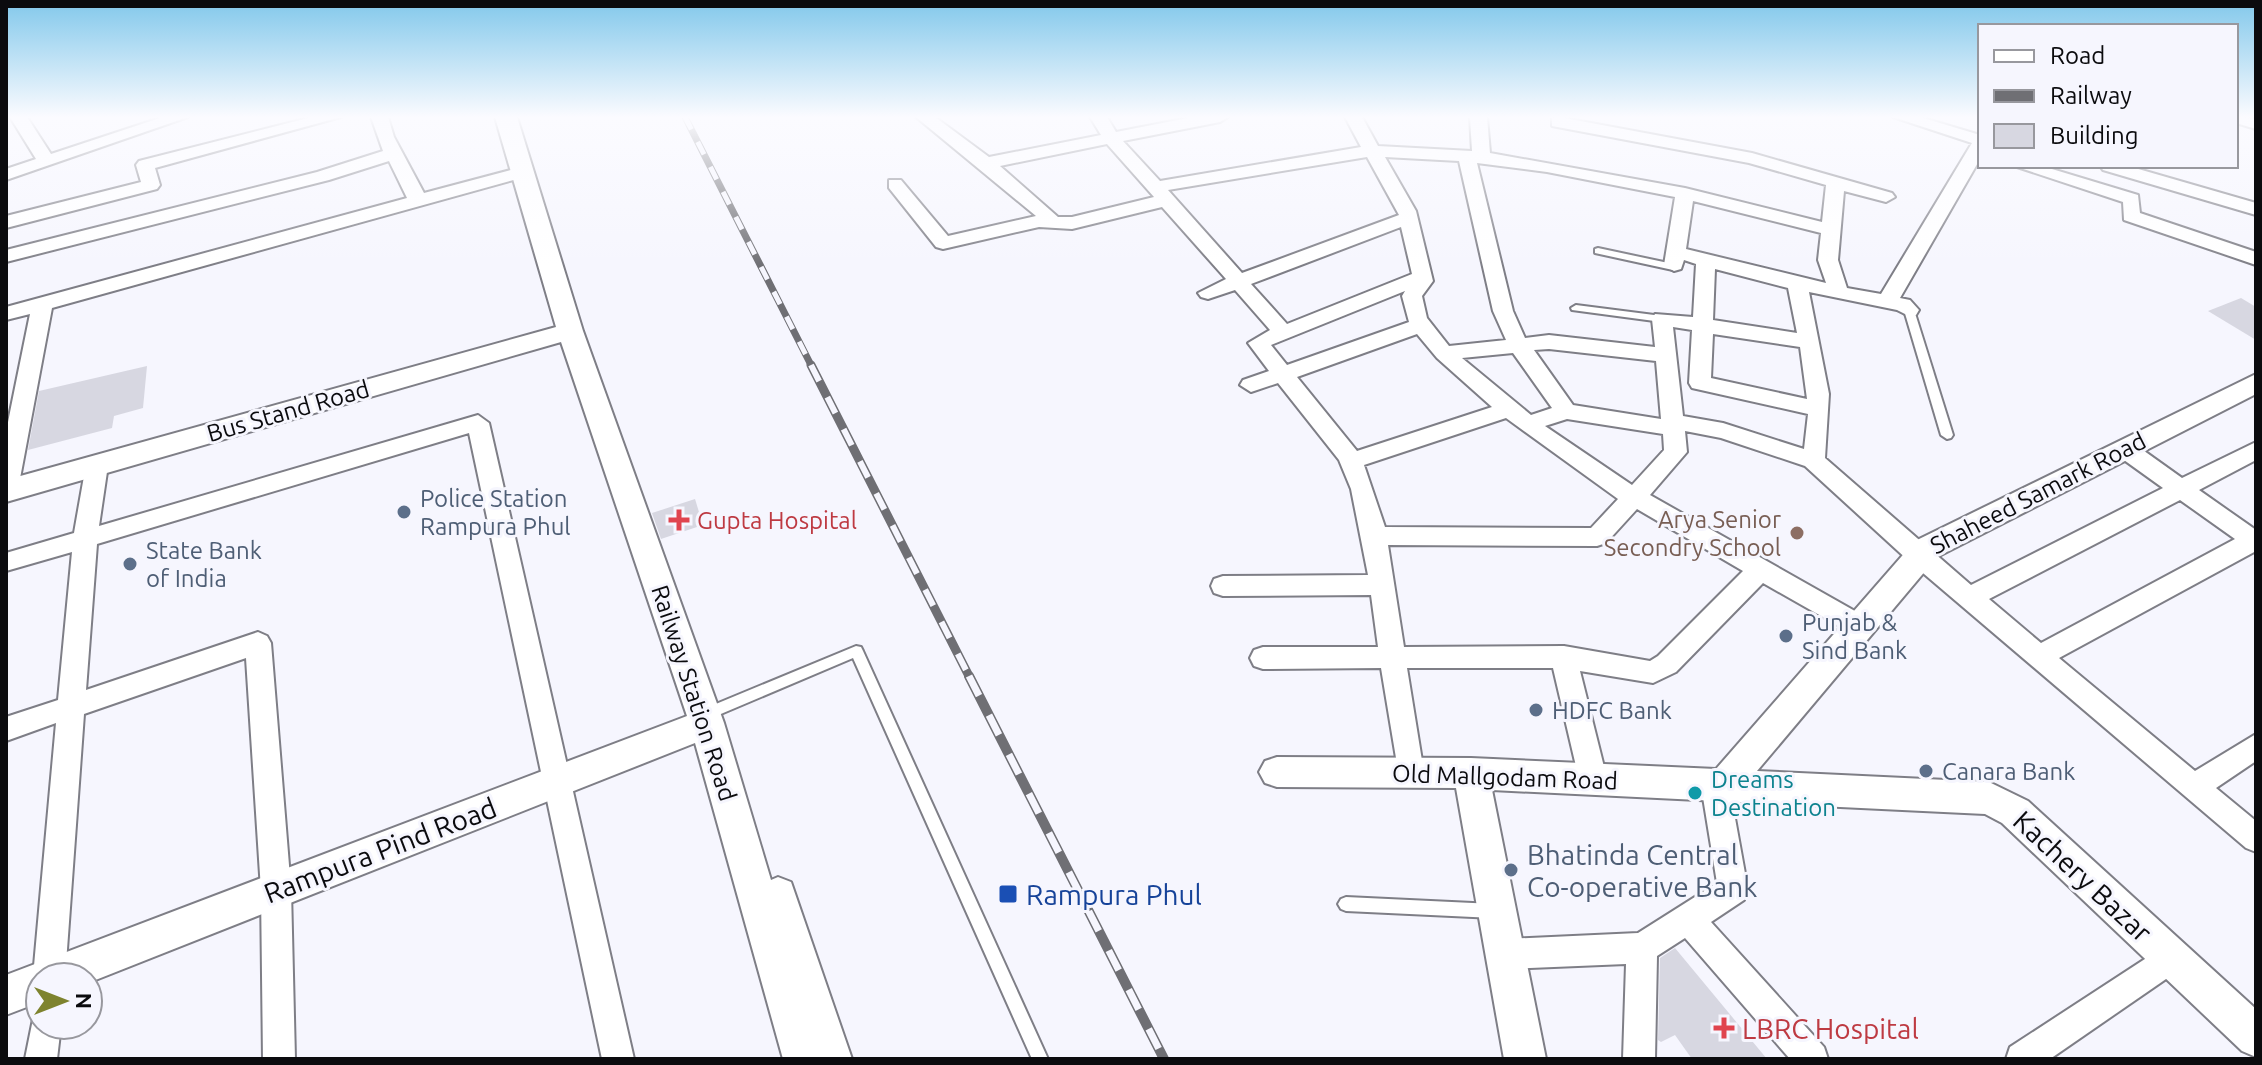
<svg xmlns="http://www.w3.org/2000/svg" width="2262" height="1065" viewBox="0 0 2262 1065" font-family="Ubuntu,sans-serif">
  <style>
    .building { fill: #d7d7e1 }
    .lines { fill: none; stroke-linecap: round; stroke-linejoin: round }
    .service-casing { stroke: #7e7e86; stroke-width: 4 }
    .minor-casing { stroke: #7e7e86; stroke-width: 4 }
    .tertiary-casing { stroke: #7e7e86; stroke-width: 4 }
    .service { fill: #fff; fill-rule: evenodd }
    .minor { fill: #fff; fill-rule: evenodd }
    .tertiary { fill: #fff; fill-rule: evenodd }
    .rail-far2-casing { stroke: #6f6f74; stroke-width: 7 }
    .rail-far1-casing { stroke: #6f6f74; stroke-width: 9 }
    .rail-casing { stroke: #6f6f74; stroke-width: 10 }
    .rail-far2 { stroke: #f6f6fe; stroke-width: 5; stroke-dasharray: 14; stroke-linecap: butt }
    .rail-far1 { stroke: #f6f6fe; stroke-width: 6; stroke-dasharray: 18; stroke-linecap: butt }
    .rail { stroke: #f6f6fe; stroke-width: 7; stroke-dasharray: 22; stroke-linecap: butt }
    .service-dot { fill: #5c6f8a; stroke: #f6f6fe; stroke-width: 3 }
    .health-dot { fill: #e0444e; stroke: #f6f6fe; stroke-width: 3 }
    .education-dot { fill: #8d6e63; stroke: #f6f6fe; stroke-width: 3 }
    .culture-dot { fill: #0f9aa8; stroke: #f6f6fe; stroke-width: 3 }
    .transit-dot { fill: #1a4fb4; stroke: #f6f6fe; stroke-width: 3 }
    .labels { text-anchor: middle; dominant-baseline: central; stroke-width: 6; stroke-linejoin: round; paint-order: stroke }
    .street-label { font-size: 24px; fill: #0b0b0e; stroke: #f6f6fe }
    .service-label { font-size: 24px; fill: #4e5e75; stroke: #f6f6fe; text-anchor: start }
    .education-label { font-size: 24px; fill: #785e54; stroke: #f6f6fe; text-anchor: end }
    .health-label { font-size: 24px; fill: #be3a42; stroke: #f6f6fe; text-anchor: start }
    .culture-label { font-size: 24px; fill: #0d838f; stroke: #f6f6fe; text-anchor: start }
    .near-street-label { font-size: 28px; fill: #0b0b0e; stroke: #f6f6fe }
    .near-service-label { font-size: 28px; fill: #4e5e75; stroke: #f6f6fe; text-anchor: start }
    .near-transit-label { font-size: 28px; fill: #164399; stroke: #f6f6fe; text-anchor: start }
    .near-health-label { font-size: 28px; fill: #be3a42; stroke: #f6f6fe; text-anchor: start }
  </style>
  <rect width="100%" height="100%" fill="#f6f6fe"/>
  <g class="building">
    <path d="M2241,298L2256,307V340L2208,311Z"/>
    <path d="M147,366L143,408L114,416L112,428L28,450L39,391Z"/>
    <path d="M695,499L703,525L661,539L652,513Z"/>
    <path d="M1675,948L1767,1059H1692L1675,1035L1661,1042L1658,1040L1660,958Z"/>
  </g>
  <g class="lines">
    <g class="service-casing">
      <g id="service">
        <path d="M1598,248L1673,264L1678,267L1673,270L1595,253V249Z"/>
        <path d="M1576,305L1662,316L1667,319L1662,322L1572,310L1571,308Z"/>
        <path d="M1909,307L1914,310L1953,435L1951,438L1947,439L1941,435L1904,310Z"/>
        <path d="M856,646L861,647L863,651L1048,1059H1032L853,658L709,719L704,721L699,719L697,715L699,711Z"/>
        <path d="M1346,897L1494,904L1499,906L1502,911L1499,916L1494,918L1346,911L1341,909L1338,904L1341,899Z"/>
      </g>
    </g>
    <g class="minor-casing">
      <g id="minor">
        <path d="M10,117H27L51,154L163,117H188L6,180V169L36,159Z"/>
        <path d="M312,117H341L155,168L160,185L157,189L6,228V216L141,182L136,165L139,161Z"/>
        <path d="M371,117H388L394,137L424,193L522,167L531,172L528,176L52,308L18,489L14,495L6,498V432L30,314L6,320V307L407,198L389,161L329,180L6,262V250L317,172L383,151Z"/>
        <path d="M916,117H935L989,157L1101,135L1090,117H1107L1116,132L1193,117H1228L1220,122L1123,141L1160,181L1361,147L1345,117H1362L1378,146L1472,151L1470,117H1487L1490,153L1685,188L1822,222L1826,185L1749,163L1552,126V118L1559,117L1752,153L1892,193L1895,197L1886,202L1844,191L1838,260L1847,288L1881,294L1972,143L1893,117H1920L1980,135V159L1900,298L1910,300L1919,310L1916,315L1909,316L1897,310L1809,292L1829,394L1825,458L1971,585L2163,488L2117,455L2114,449L2117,443H2133L2182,478L2256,442V460L2199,490L2256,530V551L2059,658L2195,771L2256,734V761L2216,788L2256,821V852L2246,848L1910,562L1805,466L1721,438L1685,431L1687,452L1650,495L1869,619L1873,626L1869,633L1860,636L1851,633L1763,583L1676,672L1653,683L1580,671L1607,779L1603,788L1593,791L1583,788L1579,779L1553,668H1407L1424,773L1420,782L1410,785L1400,782L1381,668L1263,669L1254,666L1250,658L1254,650L1263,647H1378L1371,595L1223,596L1214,593L1211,586L1214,579L1223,576L1368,575L1351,489L1339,460L1278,383L1251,392L1240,385L1243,380L1269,371L1248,343L1270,330L1235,290L1208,299L1201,297L1198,293L1226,279L1162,207L1072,229L1039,227L943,249L936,247L889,188V180H901L948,236L1036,216ZM1107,144L1154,197L1072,217H1058L1000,166ZM1367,157L1399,215L1242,273L1168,190ZM1385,157L1459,161L1493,311L1506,340L1449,346L1427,318L1422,296L1433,281L1416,211ZM1477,163L1547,172L1675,197L1664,265L1674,271L1681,269L1684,260L1696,264L1693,317L1655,314L1652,319L1655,347L1549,335L1525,338L1513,311ZM1693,201L1821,233L1818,260L1826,283L1686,249ZM1401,227L1412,274L1287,324L1251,284ZM1715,269L1788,288L1797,333L1713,320ZM1405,291L1402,296L1409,322L1287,365L1271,345ZM1673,327L1692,330L1689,383L1692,388L1808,414L1804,449L1723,423L1683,416ZM1417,334L1437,358L1492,407L1357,451L1297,377ZM1713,334L1800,347L1807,399L1711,378ZM1549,349L1656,361L1661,419L1573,405L1534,350ZM1513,353L1552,408L1531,415L1462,358ZM1506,418L1618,499L1591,528L1385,527L1364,465ZM1567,419L1663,434L1664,450L1632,485L1545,426ZM2180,500L2235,539L2041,643L1989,599ZM1637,509L1743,571L1658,656L1650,661L1564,646L1404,647L1388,545L1597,546L1606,543Z"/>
        <path d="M2236,117L2256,119V129L2236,123Z"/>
        <path d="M2014,166H2042L2138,195L2140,213L2256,252V265L2124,220L2123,202Z"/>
        <path d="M2100,166H2128L2256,203V215L2103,170Z"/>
        <path d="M478,415L489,423L634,1059H602L469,433L97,544L86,690L258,632L267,636L271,643L291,890L295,1059H263L261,890L246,658L84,714L65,977H40L38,988L33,977L56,723L6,741V717L58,700L72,552L6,571V553L74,533L86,465L97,457L108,465L99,526Z"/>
        <path d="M1715,772L1725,776L1729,785L1748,890L1744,900L1711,922L1824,1047L1828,1059H1790L1685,938L1657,956L1655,1059H1623L1626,964L1506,969L1495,965L1490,954L1495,943L1506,939L1638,933L1717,883L1701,785L1705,776Z"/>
        <path d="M2171,942L2182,946L2187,957L2182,968L2050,1059H2006L2010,1047Z"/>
        <path d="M40,1011V1025H61L57,1059H25L34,1014Z"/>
      </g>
    </g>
    <g class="tertiary-casing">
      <g id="tertiary">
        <path d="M495,117H517L583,331L724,723L771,880L778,877L791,882L852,1059H783L695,743L88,983V977H40V1002L6,1015V975L687,716L561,342L6,502V480L556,327Z"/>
        <path d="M2256,374V394L1937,557L1757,771L1989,782L2028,801L2256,1009V1057L2242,1051L2002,823L1985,814L1492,790L1546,1059H1504L1456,788L1277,787L1265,783L1259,772L1265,761L1277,757L1471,758L1716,769L1915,541Z"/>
      </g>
    </g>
    <use href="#service" class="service"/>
    <use href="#minor" class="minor"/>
    <use href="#tertiary" class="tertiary"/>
    <g class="rail-far2-casing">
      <path id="rail-far2" d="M685,117L812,367"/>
    </g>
    <g class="rail-far1-casing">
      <path id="rail-far1" d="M811,365L970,678"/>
    </g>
    <g class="rail-casing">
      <path id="rail" d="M969,676L1164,1059"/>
    </g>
    <use href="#rail-far2" class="rail-far2"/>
    <use href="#rail-far1" class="rail-far1"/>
    <use href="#rail" class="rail"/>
  </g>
  <linearGradient id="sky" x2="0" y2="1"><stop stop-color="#82c8eb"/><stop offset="0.44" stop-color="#fbfbff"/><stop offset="1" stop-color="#fbfbff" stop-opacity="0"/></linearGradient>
  <rect width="2262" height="266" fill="url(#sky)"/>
  <g class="service-dot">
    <circle cx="404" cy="512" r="8"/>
    <circle cx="130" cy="564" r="8"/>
    <circle cx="1786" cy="636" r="8"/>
    <circle cx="1536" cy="710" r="8"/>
    <circle cx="1926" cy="771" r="8"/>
    <circle cx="1511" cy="870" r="8"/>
  </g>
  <g class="health-dot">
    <path d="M675 508h8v8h8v8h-8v8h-8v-8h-8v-8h8z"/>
    <path d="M1720 1016h8v8h8v8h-8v8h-8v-8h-8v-8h8z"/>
  </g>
  <circle class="education-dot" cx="1797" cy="533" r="8"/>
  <circle class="culture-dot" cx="1695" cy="793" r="8"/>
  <rect class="transit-dot" x="998" y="884" width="20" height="20" rx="4"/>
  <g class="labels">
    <g class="street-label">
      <text transform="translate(288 411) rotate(-16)">Bus Stand Road</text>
      <text transform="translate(2038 493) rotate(-27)">Shaheed Samark Road</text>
      <text transform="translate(694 693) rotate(72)">Railway Station Road</text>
      <text transform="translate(1505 777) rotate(2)">Old Mallgodam Road</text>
    </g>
    <g class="service-label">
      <text x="420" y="498">Police Station<tspan x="420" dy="28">Rampura Phul</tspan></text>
      <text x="146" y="550">State Bank<tspan x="146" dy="28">of India</tspan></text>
      <text x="1802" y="622">Punjab &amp;<tspan x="1802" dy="28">Sind Bank</tspan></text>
      <text x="1552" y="710">HDFC Bank</text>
      <text x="1942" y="771">Canara Bank</text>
    </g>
    <g class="education-label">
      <text x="1781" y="519">Arya Senior<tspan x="1781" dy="28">Secondry School</tspan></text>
    </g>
    <g class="health-label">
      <text x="697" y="520">Gupta Hospital</text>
    </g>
    <g class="culture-label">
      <text x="1711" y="779">Dreams<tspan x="1711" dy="28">Destination</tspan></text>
    </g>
    <g class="near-street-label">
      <text transform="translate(380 850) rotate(-21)">Rampura Pind Road</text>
      <text transform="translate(2083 876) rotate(43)">Kachery Bazar</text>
    </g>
    <g class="near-service-label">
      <text x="1527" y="854">Bhatinda Central<tspan x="1527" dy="32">Co-operative Bank</tspan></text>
    </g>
    <g class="near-transit-label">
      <text x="1026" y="894">Rampura Phul</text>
    </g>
    <g class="near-health-label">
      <text x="1742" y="1028">LBRC Hospital</text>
    </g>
  </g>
  <rect width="2262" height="1065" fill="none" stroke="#0b0b0e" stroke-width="16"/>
  <rect x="1978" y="24" width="260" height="144" fill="#f6f6fe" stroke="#98989e" stroke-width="2"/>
  <rect x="1994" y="50" width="40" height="12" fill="#ffffff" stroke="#98989e" stroke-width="2"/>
  <text x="2050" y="64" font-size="24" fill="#0b0b0e">Road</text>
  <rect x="1994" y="90" width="40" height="12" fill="#6f6f74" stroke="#98989e" stroke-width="2"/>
  <text x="2050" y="104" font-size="24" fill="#0b0b0e">Railway</text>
  <rect x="1994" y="124" width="40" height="24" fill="#d7d7e1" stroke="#98989e" stroke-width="2"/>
  <text x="2050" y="144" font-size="24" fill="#0b0b0e">Building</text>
  <g transform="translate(64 1001) rotate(90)"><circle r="38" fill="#f6f6fe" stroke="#98989e" stroke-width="2"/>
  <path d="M0-6L14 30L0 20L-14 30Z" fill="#7e832e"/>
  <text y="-12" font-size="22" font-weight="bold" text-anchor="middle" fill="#0b0b0e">N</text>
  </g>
</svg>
